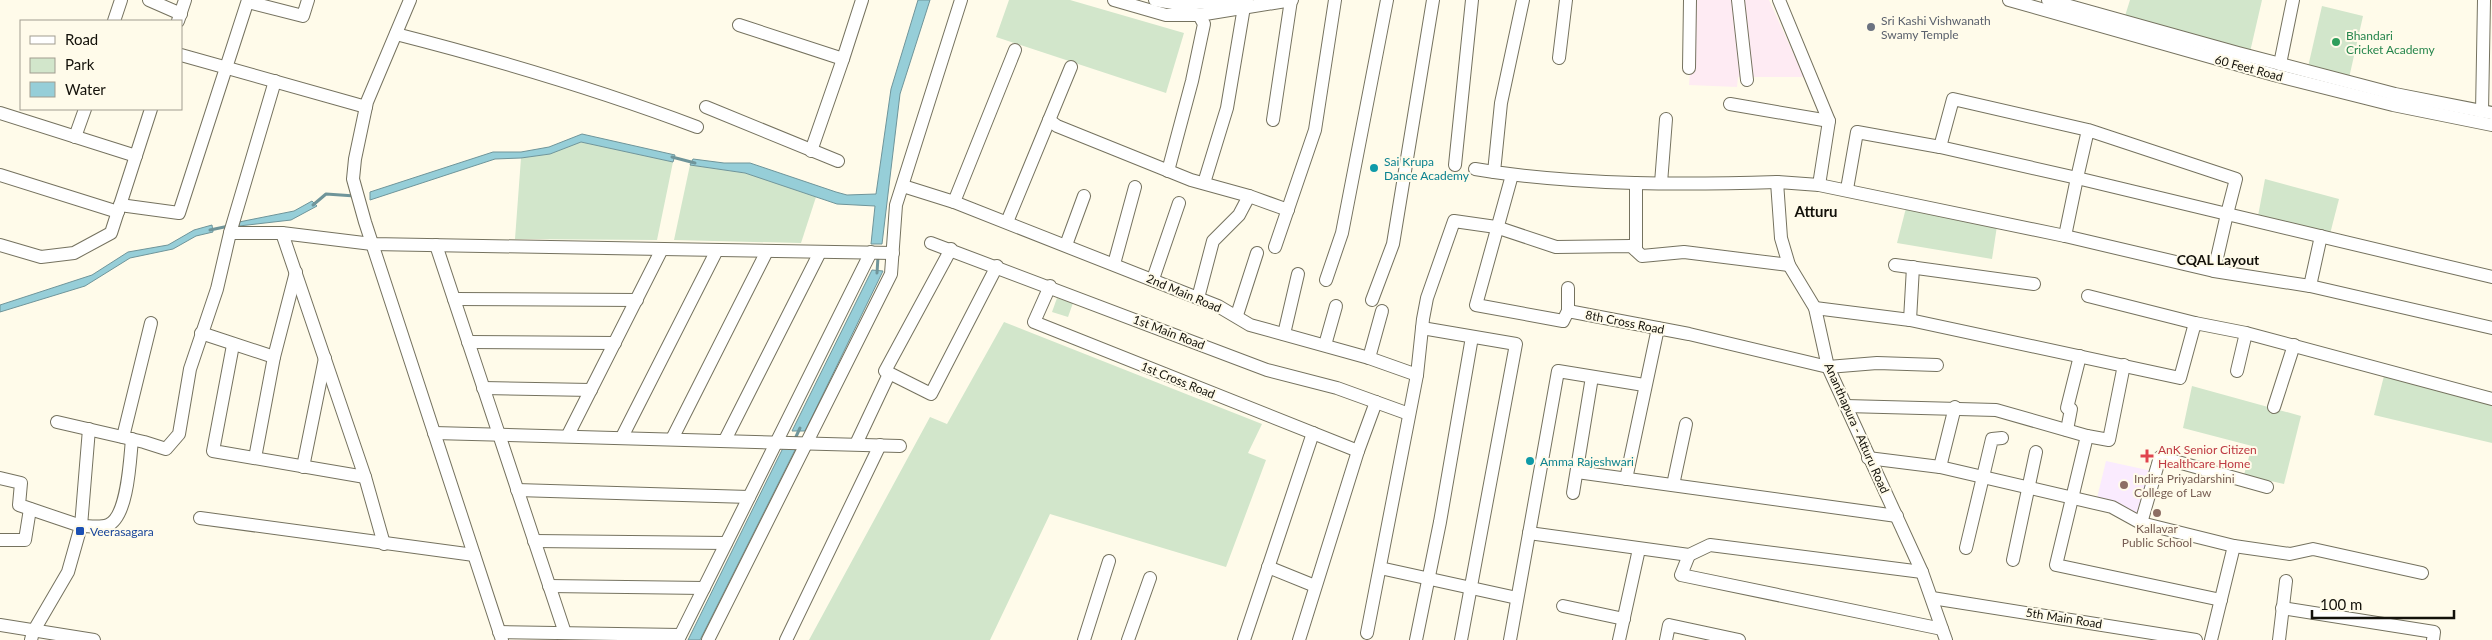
<svg xmlns="http://www.w3.org/2000/svg" width="2492" height="640" viewBox="0 0 2492 640" font-family="Lato,sans-serif">
  <style>
    .industrial { fill: #feebf3 }
    .education { fill: #faebfe }
    .green { fill: #d2e6cb }
    .water { fill: #96ced8; stroke: #6f959a }
    .lines { fill: none; stroke-linecap: round; stroke-linejoin: round }
    .stream { stroke: #6f959a; stroke-width: 3 }
    .minor-casing { stroke: #75725f; stroke-width: 14 }
    .minor { stroke: #fff; stroke-width: 12 }
    .worship-dot { fill: #6b7280; stroke: #fffbea; stroke-width: 2 }
    .leisure-dot { fill: #2e9e5b; stroke: #fffbea; stroke-width: 2 }
    .culture-dot { fill: #0f9aa8; stroke: #fffbea; stroke-width: 2 }
    .health-dot { fill: #e0444e; stroke: #fffbea; stroke-width: 2 }
    .education-dot { fill: #8d6e63; stroke: #fffbea; stroke-width: 2 }
    .transit-dot { fill: #1a4fb4; stroke: #fffbea; stroke-width: 2 }
    .labels { text-anchor: middle; dominant-baseline: central; stroke-width: 4; stroke-linejoin: round; paint-order: stroke }
    .worship-label { font-size: 12px; fill: #5b616d; stroke: #fffbea; text-anchor: start }
    .leisure-label { font-size: 12px; fill: #27864d; stroke: #fffbea; text-anchor: start }
    .street-label { font-size: 12px; fill: #13110a; stroke: #fffbea }
    .culture-label { font-size: 12px; fill: #0d838f; stroke: #fffbea; text-anchor: start }
    .health-label { font-size: 12px; fill: #be3a42; stroke: #fffbea; text-anchor: start }
    .education-label { font-size: 12px; fill: #785e54; stroke: #fffbea; text-anchor: start }
    .transit-label { font-size: 12px; fill: #164399; stroke: #fffbea; text-anchor: start }
    .neighbourhood-label { font-size: 14px; font-weight: bold; fill: #13110a; stroke: #fffbea }
    .quarter-label { font-size: 15px; font-weight: bold; fill: #13110a; stroke: #fffbea }
  </style>
  <rect width="100%" height="100%" fill="#fffbea"/>
  <path class="industrial" d="M1695,0H1769L1804,77H1738L1737,87L1689,85Z"/>
  <path class="education" d="M2106,461L2152,471L2141,520L2097,498Z"/>
  <g class="green">
    <path d="M1009,0H1070L1184,33L1166,93L996,37Z"/>
    <path d="M2130,0H2262L2250,52L2125,16Z"/>
    <path d="M2322,6L2363,16L2349,78L2308,67Z"/>
    <path d="M581,142L673,162L657,240L515,239L521,158L550,154Z"/>
    <path d="M690,165L745,173L816,197L801,243L674,240Z"/>
    <path d="M2265,179L2339,199L2330,234L2258,216Z"/>
    <path d="M1906,208L1997,226L1992,259L1897,243Z"/>
    <path d="M1057,298L1073,303L1068,317L1052,312Z"/>
    <path d="M1004,322L1262,424L1248,453L1266,460L1226,567L1050,514L990,640H809L930,417L947,424Z"/>
    <path d="M2384,376L2492,403V443L2374,415Z"/>
    <path d="M2192,386L2301,416L2284,484L2244,475L2252,446L2183,428Z"/>
  </g>
  <g class="water">
    <path d="M918,0H930L900,94L882,244H871L875,206L837,204L745,173L690,165L693,159L724,163H750L836,192L847,195L876,194L891,89Z"/>
    <path d="M582,134L675,155L673,162L581,142L550,154L521,158L495,159L370,200V192L493,152H521L549,147Z"/>
    <path d="M312,201L317,206L291,220L239,226V222L294,211Z"/>
    <path d="M212,225L213,232L196,236L173,249L130,258L85,286L0,312V305L92,275L128,252L168,245L194,230Z"/>
    <path d="M872,270L883,271L805,431H792Z"/>
    <path d="M783,448H796L700,640H688Z"/>
  </g>
  <g class="lines">
    <g class="stream">
      <path d="M672,157L695,163"/>
      <path d="M313,205L326,194L355,196"/>
      <path d="M210,230L229,226"/>
      <path d="M877,273L878,257"/>
      <path d="M794,441L800,428"/>
    </g>
    <g class="minor-casing">
      <g id="minor">
        <path d="M149,0L181,14"/>
        <path d="M410,0L367,102L355,159L353,179L365,222L502,640"/>
        <path d="M1114,0L1166,15H1199L1292,0"/>
        <path d="M1155,0L1179,4L1247,0"/>
        <path d="M1523,0L1501,103L1494,172C1587,185 1682,185 1777,182"/>
        <path d="M1738,0L1747,80"/>
        <path d="M1779,0L1829,121L1819,185L1777,182L1781,238L1789,265L1815,308L1828,367L1922,572L1946,640"/>
        <path d="M2009,0L2274,75L2393,105L2492,125"/>
        <path d="M2048,0L2238,53L2395,94L2492,113"/>
        <path d="M248,2L303,16L308,0"/>
        <path d="M114,21L121,0"/>
        <path d="M178,21L185,0"/>
        <path d="M739,25L843,59L862,0"/>
        <path d="M396,34C498,60 599,90 697,127"/>
        <path d="M181,55L366,107"/>
        <path d="M1559,58L1566,0"/>
        <path d="M2280,64L2293,0"/>
        <path d="M1689,68L1690,0"/>
        <path d="M1730,104L1829,121"/>
        <path d="M706,107L838,161"/>
        <path d="M2482,112L2484,0"/>
        <path d="M0,113L136,156"/>
        <path d="M1049,120L1057,126L1191,180L1249,196L1288,210"/>
        <path d="M1273,120L1291,0"/>
        <path d="M75,137L85,109"/>
        <path d="M1940,147L1953,99L2088,130L2077,178L2227,214L2236,179L2088,130"/>
        <path d="M811,151L843,59"/>
        <path d="M1455,165L1472,0"/>
        <path d="M1475,169L1494,172"/>
        <path d="M1168,171L1192,81L1204,24L1199,15"/>
        <path d="M0,175L118,212"/>
        <path d="M1512,175L1476,305L1563,321L1568,311L1689,334L1828,367L1877,363L1937,365"/>
        <path d="M1204,183L1227,108L1245,1"/>
        <path d="M1661,183L1666,119"/>
        <path d="M1819,185L2065,236L2214,271L2310,286L2492,328"/>
        <path d="M903,186L954,202L1015,50"/>
        <path d="M1847,189L1857,132L1940,147L2077,178L2065,236"/>
        <path d="M954,202L1218,306L1250,325L1369,358L1417,375"/>
        <path d="M120,205L179,213L248,0"/>
        <path d="M1007,222L1071,67"/>
        <path d="M230,233L275,81"/>
        <path d="M282,233L365,477L384,544"/>
        <path d="M931,243L1267,370L1337,388L1409,414"/>
        <path d="M0,245L41,257L74,253L111,233L151,109"/>
        <path d="M436,245L565,633"/>
        <path d="M1066,245L1084,196"/>
        <path d="M1275,247L1315,130L1335,0"/>
        <path d="M951,249L885,371L931,394L997,266"/>
        <path d="M1636,250V183"/>
        <path d="M1114,264L1135,187"/>
        <path d="M1895,265L2034,284"/>
        <path d="M2214,271L2227,214L2492,277"/>
        <path d="M1153,279L1179,203"/>
        <path d="M1326,280L1342,233L1387,0"/>
        <path d="M1050,286L1034,322L1358,451"/>
        <path d="M2310,286L2321,236"/>
        <path d="M1568,288V311"/>
        <path d="M2088,296L2195,323"/>
        <path d="M1198,298L1213,241L1239,215L1249,196"/>
        <path d="M454,299L637,300"/>
        <path d="M1372,300L1393,244L1433,0"/>
        <path d="M1815,308L1910,320L2180,378L2195,323L2246,333L2492,399"/>
        <path d="M1237,315L1257,253"/>
        <path d="M1910,320L1913,267"/>
        <path d="M1422,328L1516,344L1461,640"/>
        <path d="M201,333L274,357"/>
        <path d="M1284,334L1298,274"/>
        <path d="M468,342L615,343"/>
        <path d="M233,345L213,451L365,477"/>
        <path d="M1325,345L1336,306"/>
        <path d="M1369,358L1382,311"/>
        <path d="M2237,371L2246,333"/>
        <path d="M483,388L591,390"/>
        <path d="M1846,406L1996,410L2087,436L2056,565L2221,600"/>
        <path d="M2274,407L2294,345"/>
        <path d="M57,422L144,442L166,449L179,434L190,369L217,289L230,233H282L372,244L893,253"/>
        <path d="M89,429L81,526C89,526 101,528 108,525C128,517 130,459 132,439"/>
        <path d="M2067,430L2071,409L2067,408L2080,356"/>
        <path d="M434,433L900,446"/>
        <path d="M568,435L662,249"/>
        <path d="M2087,436L2109,440L2124,365"/>
        <path d="M123,437L151,323"/>
        <path d="M622,437L717,250"/>
        <path d="M672,439L767,251"/>
        <path d="M725,440L820,252"/>
        <path d="M856,444L889,374"/>
        <path d="M255,458L274,357L296,272"/>
        <path d="M1868,458L1940,467L2112,507L2141,523L2234,546L2290,554L2313,549L2422,573"/>
        <path d="M303,467L325,358"/>
        <path d="M1940,467L1955,407"/>
        <path d="M1577,472L1897,516"/>
        <path d="M0,478L21,483L19,505L81,526L68,572L33,632L31,640"/>
        <path d="M1626,479L1658,328"/>
        <path d="M1673,485L1686,424"/>
        <path d="M517,490L749,497"/>
        <path d="M1573,493L1592,377"/>
        <path d="M200,518L474,555"/>
        <path d="M2141,523L2160,457L2267,487"/>
        <path d="M1529,533L1689,555L1710,545L1922,572"/>
        <path d="M0,540H25L30,509"/>
        <path d="M534,541L726,543"/>
        <path d="M1966,548L1992,439L2002,438"/>
        <path d="M1689,555L1681,575L1942,629"/>
        <path d="M2013,560L2036,452"/>
        <path d="M1268,567L1315,586"/>
        <path d="M1380,568L1517,598"/>
        <path d="M549,586L704,588"/>
        <path d="M1932,598L2196,640"/>
        <path d="M1563,606L1624,619"/>
        <path d="M2282,608L2434,632L2433,640"/>
        <path d="M0,625L94,640"/>
        <path d="M499,632L680,635"/>
        <path d="M1367,633L1417,375L1423,319L1427,298L1454,221L1496,227L1556,247L1631,246L1642,256L1684,252L1789,265"/>
        <path d="M678,640L871,252"/>
        <path d="M708,640L891,274L896,205L961,0"/>
        <path d="M786,640L880,445"/>
        <path d="M1084,640L1109,561"/>
        <path d="M1128,640L1150,578"/>
        <path d="M1244,640L1313,433"/>
        <path d="M1299,640L1358,451L1376,402"/>
        <path d="M1416,640L1440,522L1472,337"/>
        <path d="M1510,640L1558,371L1644,385"/>
        <path d="M1619,640L1639,549"/>
        <path d="M1666,640L1669,625L1739,640"/>
        <path d="M2211,640L2234,546"/>
        <path d="M2279,640L2286,581"/>
      </g>
    </g>
    <use href="#minor" class="minor"/>
  </g>
  <circle class="worship-dot" cx="1871" cy="27" r="5"/>
  <circle class="leisure-dot" cx="2336" cy="42" r="5"/>
  <g class="culture-dot">
    <circle cx="1374" cy="168" r="5"/>
    <circle cx="1530" cy="461" r="5"/>
  </g>
  <path class="health-dot" d="M2144.5 448.5h5v5h5v5h-5v5h-5v-5h-5v-5h5z"/>
  <g class="education-dot">
    <circle cx="2124" cy="485" r="5"/>
    <circle cx="2157" cy="513" r="5"/>
  </g>
  <rect class="transit-dot" x="75" y="526" width="10" height="10" rx="2.5"/>
  <g class="labels">
    <g class="worship-label">
      <text x="1881" y="20">Sri Kashi Vishwanath<tspan x="1881" dy="14">Swamy Temple</tspan></text>
    </g>
    <g class="leisure-label">
      <text x="2346" y="35">Bhandari<tspan x="2346" dy="14">Cricket Academy</tspan></text>
    </g>
    <g class="street-label">
      <text transform="translate(2249 68) rotate(15)">60 Feet Road</text>
      <text transform="translate(1184 293) rotate(23)">2nd Main Road</text>
      <text transform="translate(1625 322) rotate(11)">8th Cross Road</text>
      <text transform="translate(1169 332) rotate(21)">1st Main Road</text>
      <text transform="translate(1178 380) rotate(22)">1st Cross Road</text>
      <text transform="translate(1857 428) rotate(66)">Ananthapura - Atturu Road</text>
      <text transform="translate(2064 618) rotate(9)">5th Main Road</text>
    </g>
    <g class="culture-label">
      <text x="1384" y="161">Sai Krupa<tspan x="1384" dy="14">Dance Academy</tspan></text>
      <text x="1540" y="461">Amma Rajeshwari</text>
    </g>
    <g class="health-label">
      <text x="2158" y="449">AnK Senior Citizen<tspan x="2158" dy="14">Healthcare Home</tspan></text>
    </g>
    <g class="education-label">
      <text x="2134" y="478">Indira Priyadarshini<tspan x="2134" dy="14">College of Law</tspan></text>
      <text x="2157" y="528" text-anchor="middle">Kallavar<tspan x="2157" dy="14">Public School</tspan></text>
    </g>
    <g class="transit-label">
      <text x="90" y="531">Veerasagara</text>
    </g>
    <g class="neighbourhood-label">
      <text x="2218" y="259">CQAL Layout</text>
    </g>
    <g class="quarter-label">
      <text x="1816" y="211">Atturu</text>
    </g>
  </g>
  <rect x="20" y="20" width="162" height="90" fill="#fffbea" stroke="#a19d90"/>
  <rect x="30" y="36" width="25" height="8" fill="#ffffff" stroke="#a19d90"/>
  <text x="65" y="45" font-size="15" fill="#13110a">Road</text>
  <rect x="30" y="58" width="25" height="15" fill="#d2e6cb" stroke="#a19d90"/>
  <text x="65" y="70" font-size="15" fill="#13110a">Park</text>
  <rect x="30" y="82" width="25" height="15" fill="#96ced8" stroke="#a19d90"/>
  <text x="65" y="95" font-size="15" fill="#13110a">Water</text>
  <path d="M2312 610v8h142v-8" fill="none" stroke="#13110a" stroke-width="2.5"/>
  <text x="2320" y="610" font-size="15" fill="#13110a" stroke="#fffbea" stroke-width="4" paint-order="stroke">100 m</text>
</svg>
